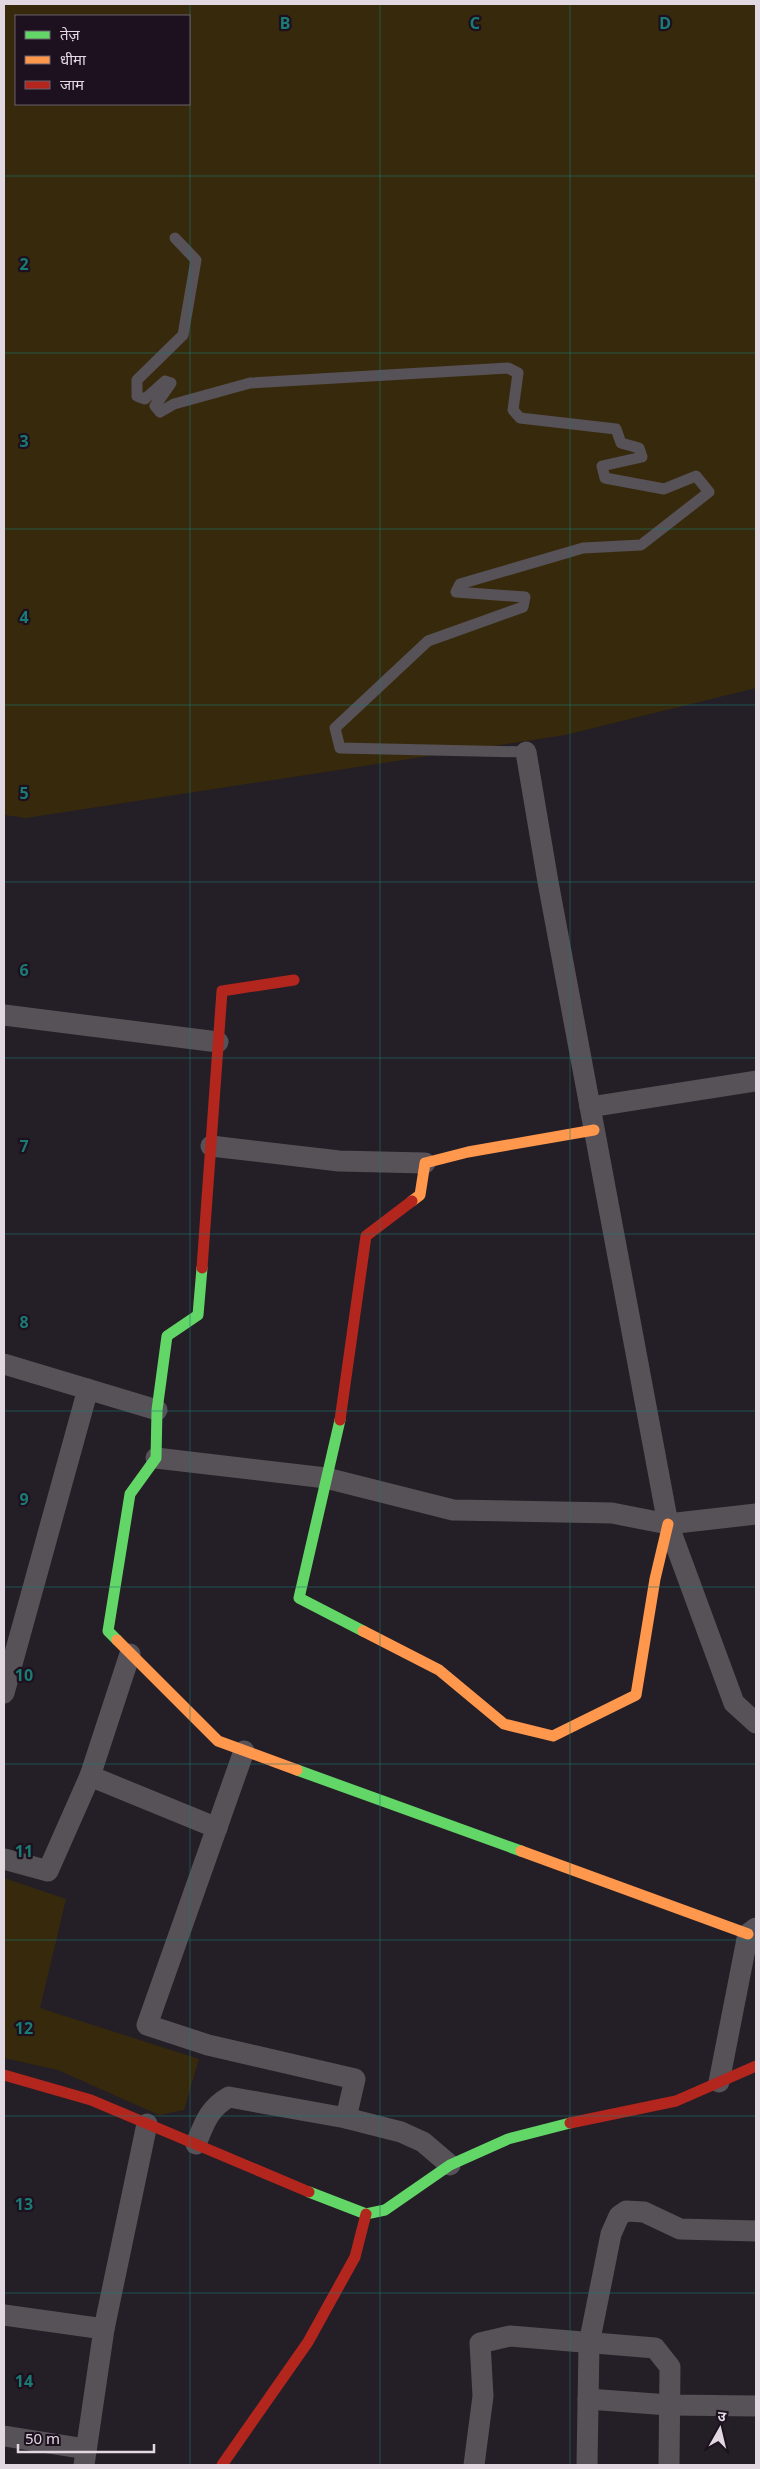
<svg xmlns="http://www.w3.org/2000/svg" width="760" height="2469" viewBox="0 0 760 2469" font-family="'Noto Sans','Noto Sans Devanagari',sans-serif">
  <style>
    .green { fill: #372a0c; fill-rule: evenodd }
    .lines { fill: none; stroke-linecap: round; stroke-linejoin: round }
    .lane { stroke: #575158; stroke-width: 11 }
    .street { stroke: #575158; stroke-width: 21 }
    .fast { stroke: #63d668; stroke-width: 11 }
    .slow { stroke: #ff974d; stroke-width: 11 }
    .jam { stroke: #b3261e; stroke-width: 11 }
    .grid { fill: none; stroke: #1a7b74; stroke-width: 1; stroke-opacity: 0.55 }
    .grid-label { font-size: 16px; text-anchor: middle; font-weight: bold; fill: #1a7b74; stroke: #1d111f; stroke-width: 4.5; stroke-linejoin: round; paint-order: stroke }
  </style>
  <rect width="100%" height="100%" fill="#241e26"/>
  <g class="green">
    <path d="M4,4H756V688L565,735L26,818L4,815ZM16,16H189V104H16Z"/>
    <path d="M4,1878L66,1899L40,2008L199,2059L184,2110L159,2115L58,2070L4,2058Z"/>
  </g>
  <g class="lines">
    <path class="lane" d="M175,238L196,260L183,335L137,380V396L145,399L165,381L171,383L155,406L160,412L174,404L250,383L508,368L518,373L513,410L520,418L616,429L621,443L639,448L642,457L602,466L605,478L664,489L696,476L709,492L641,545L583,548L460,584L456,592L525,597L523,607L428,641L335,728L340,748L526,752"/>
    <g class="street">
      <path d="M526,752L548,882L668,1524L734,1703L756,1723"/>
      <path d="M4,1015L218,1042"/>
      <path d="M590,1107L756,1081"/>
      <path d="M211,1146L339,1161L425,1163"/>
      <path d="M4,1364L157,1410"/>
      <path d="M156,1458L326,1478L453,1510L612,1513L668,1524L756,1514"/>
      <path d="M4,1693L88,1389"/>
      <path d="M244,1751L147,2025L208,2045L355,2079L346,2118"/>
      <path d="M90,1776L217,1828"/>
      <path d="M4,1859L48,1871L90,1776L130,1654"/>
      <path d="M719,2082L748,1934L756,1928"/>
      <path d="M196,2144C204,2124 209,2108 229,2097L346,2118L401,2132L423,2142L450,2165"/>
      <path d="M4,2315L104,2329"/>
      <path d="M588,2399L669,2405L756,2406"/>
      <path d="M4,2436L86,2449"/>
      <path d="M84,2465L104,2329L147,2124"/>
      <path d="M474,2465L483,2396L480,2343L510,2336L655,2348L670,2367L669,2465"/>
      <path d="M587,2465L589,2344L611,2234L619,2216L626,2211L644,2212L680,2229L756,2231"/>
    </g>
    <g class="fast">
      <path d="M340,1420L299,1598L363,1631"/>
      <path d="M117,1640L108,1631L130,1494L156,1458L157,1410L167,1336L198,1315L202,1268"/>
      <path d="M297,1770L521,1851"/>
      <path d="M309,2192L366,2214L385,2210L450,2165L508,2139L570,2123"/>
    </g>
    <g class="slow">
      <path d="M412,1201L420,1195L425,1163L468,1152L594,1130"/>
      <path d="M363,1631L439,1670L504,1724L553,1736L636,1695L655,1579L668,1524"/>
      <path d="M117,1640L218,1741L297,1770"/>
      <path d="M521,1851L748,1934"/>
    </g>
    <g class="jam">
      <path d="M202,1268L222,991L294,980"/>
      <path d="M340,1420L366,1236L412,1201"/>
      <path d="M4,2075L91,2100L309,2192"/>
      <path d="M570,2123L676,2101L756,2066"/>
      <path d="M222,2465L308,2342L355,2257L366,2214"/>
    </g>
  </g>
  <path class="grid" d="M190,4V2465M380,4V2465M570,4V2465M4,176H756M4,353H756M4,529H756M4,705H756M4,882H756M4,1058H756M4,1234H756M4,1411H756M4,1587H756M4,1764H756M4,1940H756M4,2116H756M4,2293H756"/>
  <g class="grid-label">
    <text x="285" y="29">B</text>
    <text x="475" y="29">C</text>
    <text x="665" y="29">D</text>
    <text x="24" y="270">2</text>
    <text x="24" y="447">3</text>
    <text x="24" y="623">4</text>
    <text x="24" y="799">5</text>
    <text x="24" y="976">6</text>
    <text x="24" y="1152">7</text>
    <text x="24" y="1328">8</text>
    <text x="24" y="1505">9</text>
    <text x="24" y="1681">10</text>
    <text x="24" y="1857">11</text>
    <text x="24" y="2034">12</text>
    <text x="24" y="2210">13</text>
    <text x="24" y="2387">14</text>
  </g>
  <rect width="760" height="2469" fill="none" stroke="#e1d8e2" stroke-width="10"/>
  <rect x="15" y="15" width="175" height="90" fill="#1d111f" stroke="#6b616d"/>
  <rect x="25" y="31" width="25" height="8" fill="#63d668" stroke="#6b616d"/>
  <text x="60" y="40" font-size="15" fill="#e1d8e2">तेज़</text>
  <rect x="25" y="56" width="25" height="8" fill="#ff974d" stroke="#6b616d"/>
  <text x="60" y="65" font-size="15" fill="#e1d8e2">धीमा</text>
  <rect x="25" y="81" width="25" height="8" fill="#b3261e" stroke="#6b616d"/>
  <text x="60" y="90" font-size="15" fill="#e1d8e2">जाम</text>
  <g transform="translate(720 2429) rotate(8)" stroke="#1d111f" stroke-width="4" paint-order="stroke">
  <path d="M0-4L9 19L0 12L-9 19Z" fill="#e1d8e2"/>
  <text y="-8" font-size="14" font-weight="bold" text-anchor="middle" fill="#e1d8e2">उ</text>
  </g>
  <path d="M18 2444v8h136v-8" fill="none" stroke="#e1d8e2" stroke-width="2.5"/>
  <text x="25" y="2444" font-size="15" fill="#e1d8e2" stroke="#1d111f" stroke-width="4" paint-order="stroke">50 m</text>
</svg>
